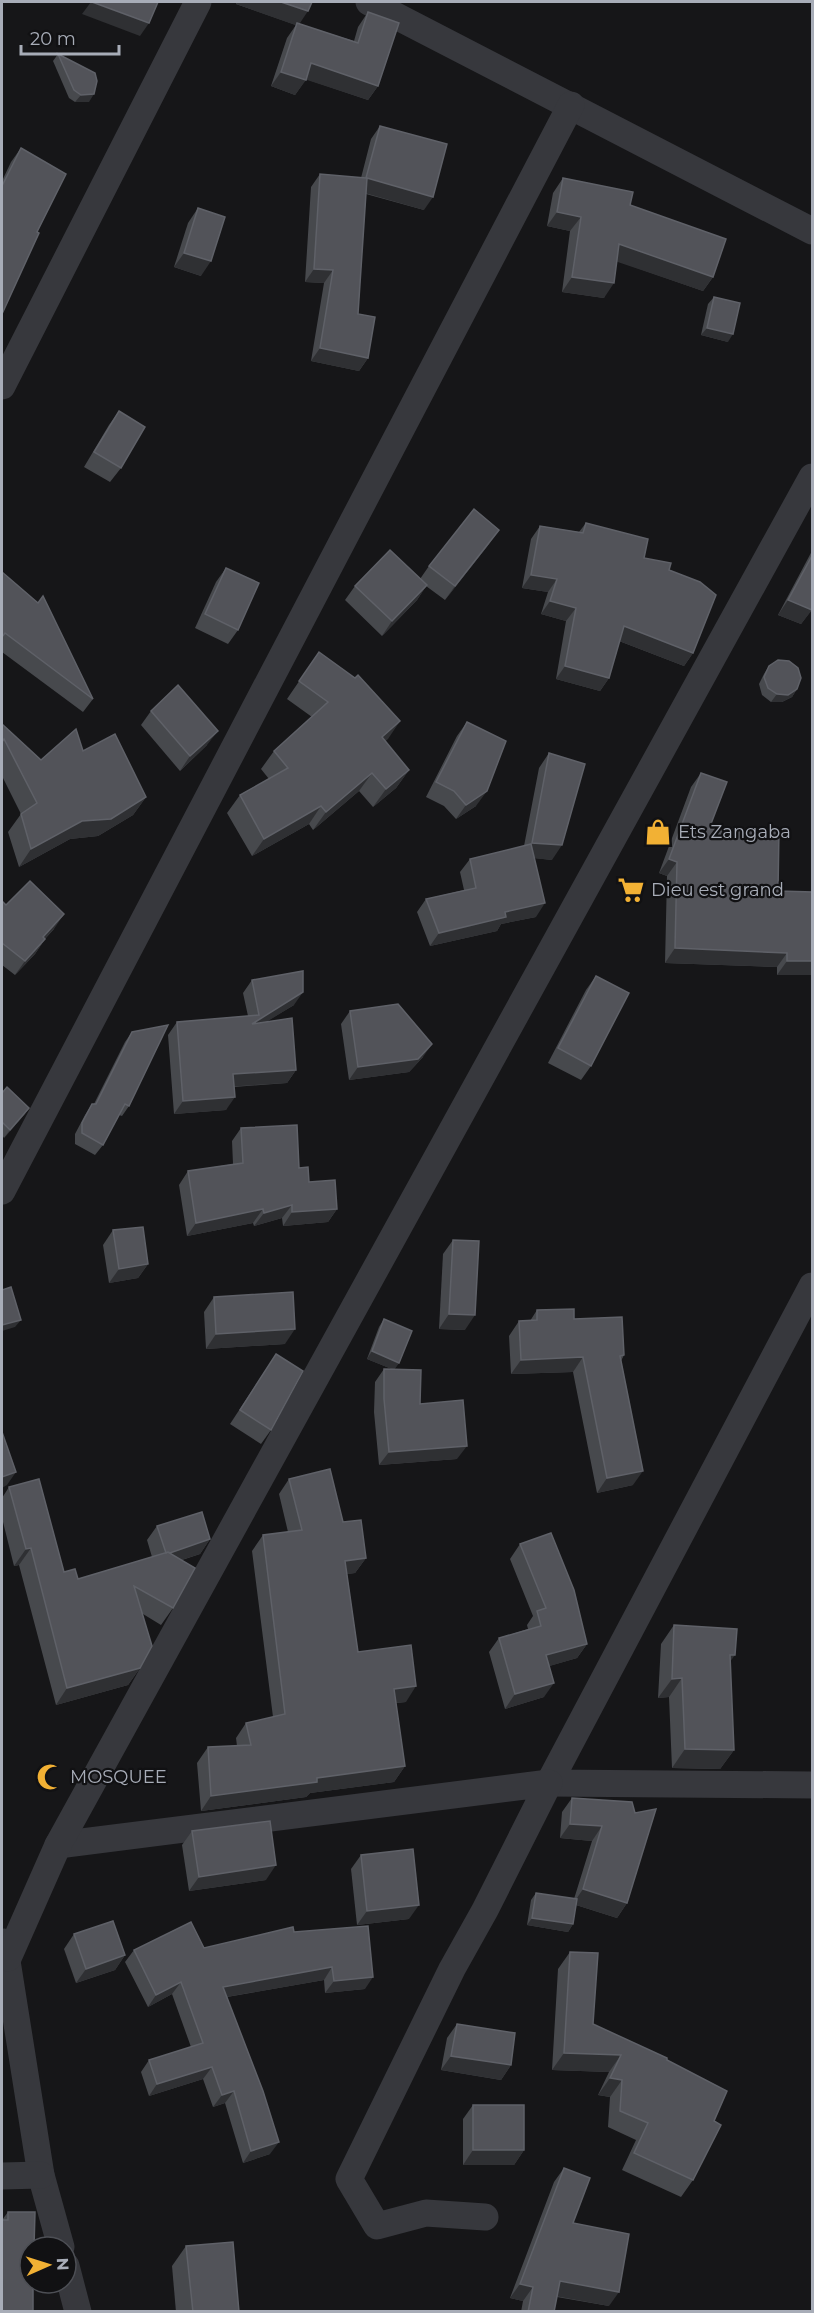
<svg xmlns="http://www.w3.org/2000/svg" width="814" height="2313" viewBox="0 0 814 2313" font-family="Montserrat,sans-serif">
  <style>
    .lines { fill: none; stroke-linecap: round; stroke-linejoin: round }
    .street { stroke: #37383d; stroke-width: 27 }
    .wall { fill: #47494d }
    .shaded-wall { fill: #2f3033 }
    .building { fill: #525359; stroke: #5f6168; stroke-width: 1.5 }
    .labels { text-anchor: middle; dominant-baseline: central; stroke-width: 4.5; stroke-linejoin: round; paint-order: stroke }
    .poi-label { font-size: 18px; fill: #a8adb8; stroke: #111113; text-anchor: start }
  </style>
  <rect width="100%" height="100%" fill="#161618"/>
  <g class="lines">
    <g class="street">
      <path d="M369,2L812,231"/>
      <path d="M2,386L198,2"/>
      <path d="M2,1191L571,105"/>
      <path d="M812,1286L549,1783L812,1785"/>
      <path d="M58,1845L549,1783L485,1910L452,1969L349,2179L377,2226L426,2213L485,2217"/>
      <path d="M4,1942L41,2175L61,2247"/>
      <path d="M8,1958L58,1845L812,477"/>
      <path d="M2,2176L41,2175"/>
      <path d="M66,2266L78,2312"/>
    </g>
  </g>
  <g class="wall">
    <path d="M236,2H312L299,24L354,41L358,27L368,12L378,86L368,100L306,79L295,95L271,86L287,38L296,25L236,4Z"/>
    <path d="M58,54L89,102H75L69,98L53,61Z"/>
    <path d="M380,126L424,210L366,194L358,314L368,358L359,371L311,361L324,283L305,282L311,187L320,174L361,178L371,139Z"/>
    <path d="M21,148L37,232L2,314V181L11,162Z"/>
    <path d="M563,178L630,205L713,277L703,291L617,261L604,298L562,292L570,231L547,226L553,193Z"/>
    <path d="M198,208L201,276L174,267L188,223Z"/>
    <path d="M714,297L728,342L701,335L708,304Z"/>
    <path d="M119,411L121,468L110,482L84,467L109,425Z"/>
    <path d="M586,523L644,558L669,570L693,653L684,666L619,641L609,678L600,691L556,679L566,621L541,614L548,592L522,588L531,539L540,526L579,532Z"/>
    <path d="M489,544L445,600L426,586L417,600L382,636L345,600L355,586L420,579L429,566Z"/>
    <path d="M813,549V608L801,624L778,615Z"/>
    <path d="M226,568L238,630L228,644L195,628L216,582Z"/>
    <path d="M2,572L93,699L83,712L2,652Z"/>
    <path d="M319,652L400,721L385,741L409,770L396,788L373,807L359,791L313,830L309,824L252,856L227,813L240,795L269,779L261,769L274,751L312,717L287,699Z"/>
    <path d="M769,666L797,689L792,697L782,702H771L762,695L759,684L764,674Z"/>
    <path d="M151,711L207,745L180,771L141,725Z"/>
    <path d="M467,722L476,806L456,819L444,806L426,797L457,736Z"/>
    <path d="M2,724L41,760L83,751L146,797L133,815L98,836L70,839L19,867L8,832L21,814L2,776Z"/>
    <path d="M549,753L552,860L535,858L536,917L501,924L497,931L430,946L417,912L426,899L464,890L460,872L470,859L524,846L539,768Z"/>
    <path d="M701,773L709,829L778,891L813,975H777V967L665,963L667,876L659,873L691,787Z"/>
    <path d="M2,904L54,929L45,939L35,954L15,975L2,965Z"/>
    <path d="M596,976L591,1066L581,1080L548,1063L586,990Z"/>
    <path d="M252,980L294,1005L267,1021L296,1070L287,1083L234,1087L226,1110L174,1114L168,1035L177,1022L248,1016L243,993Z"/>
    <path d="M350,1011L423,1057L409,1072L349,1080L341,1024Z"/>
    <path d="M132,1032L129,1106L122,1116L119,1115L103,1145L95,1155L75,1144V1134L85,1115L92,1104H94L125,1042Z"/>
    <path d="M2,1093L29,1108L24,1115L4,1138L2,1135Z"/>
    <path d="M241,1128L299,1168L309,1182L337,1209L328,1222L283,1226L282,1218L254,1226L253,1223L187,1236L179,1185L188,1171L233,1164L232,1141Z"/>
    <path d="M113,1230L148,1264L138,1278L109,1283L103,1245Z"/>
    <path d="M453,1240L465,1330L439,1329L443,1254Z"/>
    <path d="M214,1297L285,1344L206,1349L204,1312Z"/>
    <path d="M537,1310L574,1319L624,1355L621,1361L633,1485L597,1493L573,1372L511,1374L509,1336L519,1321H530Z"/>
    <path d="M384,1319L399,1363L394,1369L420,1404L457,1459L379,1465L374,1412L375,1382L384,1369H392L367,1359L379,1327Z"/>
    <path d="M276,1354L271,1430L261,1444L230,1424Z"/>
    <path d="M289,1479L343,1522L366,1558L355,1573L347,1574L358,1652L406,1702L396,1703L405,1766L394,1782L310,1793L306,1797L201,1811L197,1763L208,1747L237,1746L236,1738L246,1723L273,1717L252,1551L263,1535L288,1532L279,1494Z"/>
    <path d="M9,1487L64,1572L78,1579L152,1557L147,1540L157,1526L210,1539L200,1554L182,1560L173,1608L161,1625L143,1614L140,1668L128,1685L56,1705L19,1565L14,1566L2,1518V1498Z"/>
    <path d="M520,1544L587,1644L577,1658L549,1666L544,1697L505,1709L489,1652L499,1638L528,1629L527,1625L533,1616L510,1559Z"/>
    <path d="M674,1625L734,1750L720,1769L672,1768L669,1697L658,1698L661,1644Z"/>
    <path d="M572,1798L632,1802L627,1903L617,1918L576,1905L573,1924L568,1932L527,1925L531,1900L536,1893L574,1899L592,1841L560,1838L562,1812Z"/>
    <path d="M192,1831L266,1880L189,1891L182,1845Z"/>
    <path d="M361,1855L409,1919L357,1925L351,1869Z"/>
    <path d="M294,1932L365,1989L325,1993L324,1980L227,1997L270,2154L243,2163L225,2103L213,2107L203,2079L149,2096L141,2072L149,2060L191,2047L172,1994L148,2007L125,1962L134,1950L204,1948Z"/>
    <path d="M74,1934L125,1955L115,1970L76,1983L64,1949Z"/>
    <path d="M570,1952L593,2024L667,2060L714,2121L693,2180L681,2197L622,2170L636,2140L608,2127L610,2097L598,2095L609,2072L552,2070L558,1969Z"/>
    <path d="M457,2024L511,2065L501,2080L441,2070L447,2038Z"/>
    <path d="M473,2105L524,2150L514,2165H463V2119Z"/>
    <path d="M564,2168L573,2223L609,2306L557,2297L554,2312H521L523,2301L510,2298L554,2182Z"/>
    <path d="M8,2212L33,2312L2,2220Z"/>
    <path d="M186,2246L239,2312H176L172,2266Z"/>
  </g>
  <g class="shaded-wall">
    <path d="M91,2L149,23L140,36L82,14Z"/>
    <path d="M237,2H281L308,11L298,26L236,4Z"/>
    <path d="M311,63L378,86L368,100L301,78Z"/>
    <path d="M281,72L306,80L295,95L271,86Z"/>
    <path d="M94,94L89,102H75L81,95Z"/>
    <path d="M367,178L433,197L424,210L358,191Z"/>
    <path d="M557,212L581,217L570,231L547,226Z"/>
    <path d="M619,244L713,277L703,291L609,259Z"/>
    <path d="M184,253L211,261L201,276L174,267Z"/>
    <path d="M314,269L333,270L324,283L305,282Z"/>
    <path d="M572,277L614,283L604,298L562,292Z"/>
    <path d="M707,328L733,334L728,342L701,335Z"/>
    <path d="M320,348L368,358L359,371L311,361Z"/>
    <path d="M499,530L489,544L445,600L455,586Z"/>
    <path d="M531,575L557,579L548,592L522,588Z"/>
    <path d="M427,585L417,600L382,636L392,621Z"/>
    <path d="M788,600L812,610L801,624L778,615Z"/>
    <path d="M550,601L576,608L566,621L541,614Z"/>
    <path d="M624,626L693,653L684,666L614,639Z"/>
    <path d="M565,666L609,678L600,691L556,679Z"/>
    <path d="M797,689L792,697L782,702H771L777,694Z"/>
    <path d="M400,721L388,739L370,755L382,737Z"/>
    <path d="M218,731L207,745L180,771L190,756Z"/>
    <path d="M409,770L396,788L373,807L386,789Z"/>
    <path d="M372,773L359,791L313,830L326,812Z"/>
    <path d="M487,791L476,806L456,819L466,805Z"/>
    <path d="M146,797L133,815L98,836L70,839L19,867L31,849L82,821Z"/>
    <path d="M321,806L309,824L252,856L264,839Z"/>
    <path d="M532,843L562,845L552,860L522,857Z"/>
    <path d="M669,859L677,862L667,876L659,873Z"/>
    <path d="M545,903L536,917L501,924L497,931L430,946L439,933L505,912Z"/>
    <path d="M64,914L54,929L33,951L43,937Z"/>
    <path d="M45,939L35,954L15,975L25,961Z"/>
    <path d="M675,948L787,953L777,967L665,963Z"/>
    <path d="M787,961H813V975H777Z"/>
    <path d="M303,992L294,1005L242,1037L252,1024Z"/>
    <path d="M432,1044L423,1057L409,1072L349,1080L358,1067Z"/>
    <path d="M296,1070L287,1083L224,1087L233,1074Z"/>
    <path d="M235,1097L226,1110L174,1114L183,1101Z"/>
    <path d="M29,1108L24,1115L4,1138L10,1130Z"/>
    <path d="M292,1205L282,1218L254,1226L264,1213Z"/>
    <path d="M263,1209L253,1223L187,1236L196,1223Z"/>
    <path d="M337,1209L328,1222L283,1226L292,1212Z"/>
    <path d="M148,1264L138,1278L109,1283L119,1269Z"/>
    <path d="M449,1314L475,1315L465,1330L439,1329Z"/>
    <path d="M21,1320L15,1327L2,1331V1325Z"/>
    <path d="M295,1329L285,1344L206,1349L216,1334Z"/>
    <path d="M372,1351L399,1363L394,1370L367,1359Z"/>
    <path d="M583,1357L573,1372L511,1374L521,1360Z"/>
    <path d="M467,1446L457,1459L379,1465L389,1452Z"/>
    <path d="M643,1471L633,1485L597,1493L607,1478Z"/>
    <path d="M16,1472L7,1485L2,1488V1477Z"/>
    <path d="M210,1539L200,1554L156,1568L166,1554Z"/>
    <path d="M31,1548L19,1565L14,1566L26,1549Z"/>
    <path d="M366,1558L355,1573L334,1576L345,1561Z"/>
    <path d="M587,1644L577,1658L536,1670L546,1655Z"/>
    <path d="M730,1655H735L721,1674Z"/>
    <path d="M140,1668L128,1685L56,1705L67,1688Z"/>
    <path d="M682,1678L669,1697L658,1698L672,1679Z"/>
    <path d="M554,1683L544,1697L505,1709L515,1694Z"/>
    <path d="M416,1686L406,1702L383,1704L394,1689Z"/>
    <path d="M685,1749L734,1750L720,1769L672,1768Z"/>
    <path d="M405,1766L394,1782L310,1793L306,1797L201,1811L211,1796L317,1778Z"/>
    <path d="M570,1824L602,1826L592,1841L560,1838Z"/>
    <path d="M276,1865L266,1880L189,1891L199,1877Z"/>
    <path d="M583,1889L627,1903L617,1918L573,1904Z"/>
    <path d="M419,1905L409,1919L357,1925L367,1911Z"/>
    <path d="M532,1918L573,1924L568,1932L527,1925Z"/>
    <path d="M125,1955L115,1970L76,1983L86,1969Z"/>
    <path d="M332,1967L324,1980L215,1999L223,1987Z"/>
    <path d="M373,1977L365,1989L325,1993L334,1981Z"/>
    <path d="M181,1982L172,1994L148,2007L156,1995Z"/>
    <path d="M564,2053L621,2055L609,2072L552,2070Z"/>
    <path d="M451,2056L511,2065L501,2080L441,2070Z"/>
    <path d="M212,2067L203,2079L149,2096L157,2084Z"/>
    <path d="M610,2078L622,2080L610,2097L598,2095Z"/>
    <path d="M234,2091L225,2103L213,2107L222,2095Z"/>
    <path d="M279,2142L270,2154L243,2163L251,2151Z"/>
    <path d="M473,2150H524L514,2165H463Z"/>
    <path d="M560,2281L619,2292L609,2306L550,2295Z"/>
    <path d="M520,2284L533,2287L523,2301L510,2298Z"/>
  </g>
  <g class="building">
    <path d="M92,2H158L149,23Z"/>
    <path d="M281,2H312L308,11Z"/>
    <path d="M368,12L399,23L378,86L311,63L306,80L281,72L297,23L358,43Z"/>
    <path d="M58,54L95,73L97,81L94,94L81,95L74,90Z"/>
    <path d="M380,126L447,144L433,197L367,178L358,314L375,317L368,358L320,348L333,270L314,269L320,174L366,178Z"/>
    <path d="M21,148L66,174L37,232L39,233L2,314V186Z"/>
    <path d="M563,178L633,192L630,205L726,239L713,277L619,244L614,283L572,277L581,217L557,212Z"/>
    <path d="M198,208L225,217L211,261L184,253Z"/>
    <path d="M714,297L740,303L733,334L707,328Z"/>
    <path d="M119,411L145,427L121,468L94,452Z"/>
    <path d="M474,509L499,530L455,586L429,566Z"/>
    <path d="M586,523L648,539L644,558L671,563L669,570L700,582L716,595L693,653L624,626L609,678L565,666L576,608L550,601L557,579L531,575L540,526L583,533Z"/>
    <path d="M390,550L427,585L392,621L355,586Z"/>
    <path d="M813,554V608L812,610L788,600Z"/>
    <path d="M226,568L259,583L238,630L205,614Z"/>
    <path d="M2,572L38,603L43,596L93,699L5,633L2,637Z"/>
    <path d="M319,652L355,678L358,675L400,721L382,737L409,770L386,789L372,773L326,812L321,806L264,839L240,795L288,768L274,751L328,702L299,681Z"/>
    <path d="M778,660L789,661L798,668L801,678L797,689L788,695L777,694L768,688L764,677L769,666Z"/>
    <path d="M178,685L218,731L190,756L151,711Z"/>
    <path d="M467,722L506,741L487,791L466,805L454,791L436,782Z"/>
    <path d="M2,724L41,760L76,729L83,751L115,734L146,797L111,819L82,821L31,849L21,814L37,803L4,739L2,742Z"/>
    <path d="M549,753L585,764L562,845L532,843Z"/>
    <path d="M701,773L727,782L709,829L779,830L778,891L813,892V961H787V953L675,948L677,862L669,859Z"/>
    <path d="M531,844L545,903L505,912L506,917L439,933L426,899L476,888L470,859Z"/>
    <path d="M30,881L64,914L43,937L45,939L25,961L2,943V904L3,902L6,905Z"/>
    <path d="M303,971V992L252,1024L292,1018L296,1070L233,1074L235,1097L183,1101L177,1022L259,1015L252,980Z"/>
    <path d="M596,976L629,993L591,1066L558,1048Z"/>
    <path d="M398,1004L432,1044L418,1059L358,1067L350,1011Z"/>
    <path d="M168,1025L129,1106L125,1104L103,1145L82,1133V1123L92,1104H96L132,1032Z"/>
    <path d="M7,1087L29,1108L10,1130L2,1122V1093Z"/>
    <path d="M297,1125L299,1168L308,1167L309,1182L335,1180L337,1209L292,1212V1205L264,1213L263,1209L196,1223L188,1171L243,1163L241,1128Z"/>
    <path d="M143,1227L148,1264L119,1269L113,1230Z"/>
    <path d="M453,1240L479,1241L475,1315L449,1314Z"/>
    <path d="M11,1287L21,1320L2,1325V1290Z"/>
    <path d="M293,1292L295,1329L216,1334L214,1297Z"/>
    <path d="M574,1309V1319L622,1317L624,1355L620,1356L643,1471L607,1478L583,1357L521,1360L519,1321L537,1320V1310Z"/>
    <path d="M384,1319L412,1331L399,1363L372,1351Z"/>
    <path d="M276,1354L303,1371L271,1430L240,1410Z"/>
    <path d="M384,1369L421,1370L420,1404L463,1400L467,1446L389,1452L384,1399Z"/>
    <path d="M2,1432L16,1472L2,1477Z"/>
    <path d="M330,1469L343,1522L361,1520L366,1558L345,1561L358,1652L411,1645L416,1686L394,1689L405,1766L317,1778V1782L211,1796L208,1747L251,1745L246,1723L285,1714L263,1535L302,1530L289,1479Z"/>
    <path d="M39,1479L64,1572L75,1569L78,1579L168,1552L195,1568L173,1608L134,1586L152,1646L140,1668L67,1688L31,1548L26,1549L9,1487Z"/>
    <path d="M202,1512L210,1539L170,1553L168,1552L166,1553L157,1526Z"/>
    <path d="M551,1533L574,1590L587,1644L546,1655L554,1683L515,1694L499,1638L541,1626L537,1611L546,1608L520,1544Z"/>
    <path d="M674,1625L737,1629L735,1655H730L734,1750L685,1749L682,1678L672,1679Z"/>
    <path d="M572,1798L632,1802L635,1813L656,1809L627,1903L583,1889L602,1826L570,1824Z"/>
    <path d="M270,1821L276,1865L199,1877L192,1831Z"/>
    <path d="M413,1849L419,1905L367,1911L361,1855Z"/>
    <path d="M536,1893L577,1899L573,1924L532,1918Z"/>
    <path d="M113,1921L125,1955L86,1969L74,1934Z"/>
    <path d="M191,1922L204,1948L293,1927L294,1932L368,1926L373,1977L334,1981L332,1967L223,1987L263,2091L279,2142L251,2151L234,2091L222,2095L212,2067L157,2084L149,2060L203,2043L181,1982L156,1995L134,1950Z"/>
    <path d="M570,1952L598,1953L593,2024L667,2058V2060L727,2091L714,2121L721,2125L693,2180L634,2153L648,2123L620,2111L622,2080L610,2078L621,2055L564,2053Z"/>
    <path d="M457,2024L515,2033L511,2065L451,2056Z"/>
    <rect x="473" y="2105" width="51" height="45"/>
    <path d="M564,2168L590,2178L573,2223L629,2234L619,2292L560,2281L554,2312H528L533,2287L520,2284Z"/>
    <path d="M8,2212H35L34,2247H30V2283H33V2312H2V2220H8Z"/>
    <path d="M233,2242L239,2312H193L186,2246Z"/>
  </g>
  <defs>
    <g id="shop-bare" transform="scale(2.07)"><path d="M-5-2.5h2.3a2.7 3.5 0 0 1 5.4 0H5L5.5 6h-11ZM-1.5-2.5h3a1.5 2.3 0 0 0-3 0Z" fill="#f2b134" stroke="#111113" stroke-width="2.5" paint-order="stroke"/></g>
    <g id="supermarket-bare" transform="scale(2.07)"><path d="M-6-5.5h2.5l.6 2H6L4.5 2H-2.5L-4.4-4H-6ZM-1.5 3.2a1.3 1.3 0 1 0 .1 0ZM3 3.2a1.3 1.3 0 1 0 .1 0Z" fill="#f2b134" stroke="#111113" stroke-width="2.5" paint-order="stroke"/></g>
    <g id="mosque-bare" transform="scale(2.07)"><path d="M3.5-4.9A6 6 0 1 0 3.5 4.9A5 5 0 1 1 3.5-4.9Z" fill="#f2b134" stroke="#111113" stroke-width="2.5" paint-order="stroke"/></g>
  </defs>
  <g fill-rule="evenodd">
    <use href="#shop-bare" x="658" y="832"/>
    <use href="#supermarket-bare" x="631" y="890"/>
    <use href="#mosque-bare" x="50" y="1777"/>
  </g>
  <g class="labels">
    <g class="poi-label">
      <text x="678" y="832">Ets Zangaba</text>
      <text x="651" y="890">Dieu est grand</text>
      <text x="70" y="1777">MOSQUEE</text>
    </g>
  </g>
  <rect width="814" height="2313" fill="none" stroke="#a8adb8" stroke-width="6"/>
  <g transform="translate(48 2265) rotate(87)"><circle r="28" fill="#111113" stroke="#4d4f55" stroke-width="1.5"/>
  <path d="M0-4.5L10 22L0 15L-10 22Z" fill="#f2b134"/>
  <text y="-9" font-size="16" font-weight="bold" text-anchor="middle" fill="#a8adb8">N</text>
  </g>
  <path d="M21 45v9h98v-9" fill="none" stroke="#a8adb8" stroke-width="3"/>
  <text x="30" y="45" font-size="18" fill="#a8adb8" stroke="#111113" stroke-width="4.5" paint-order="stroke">20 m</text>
</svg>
